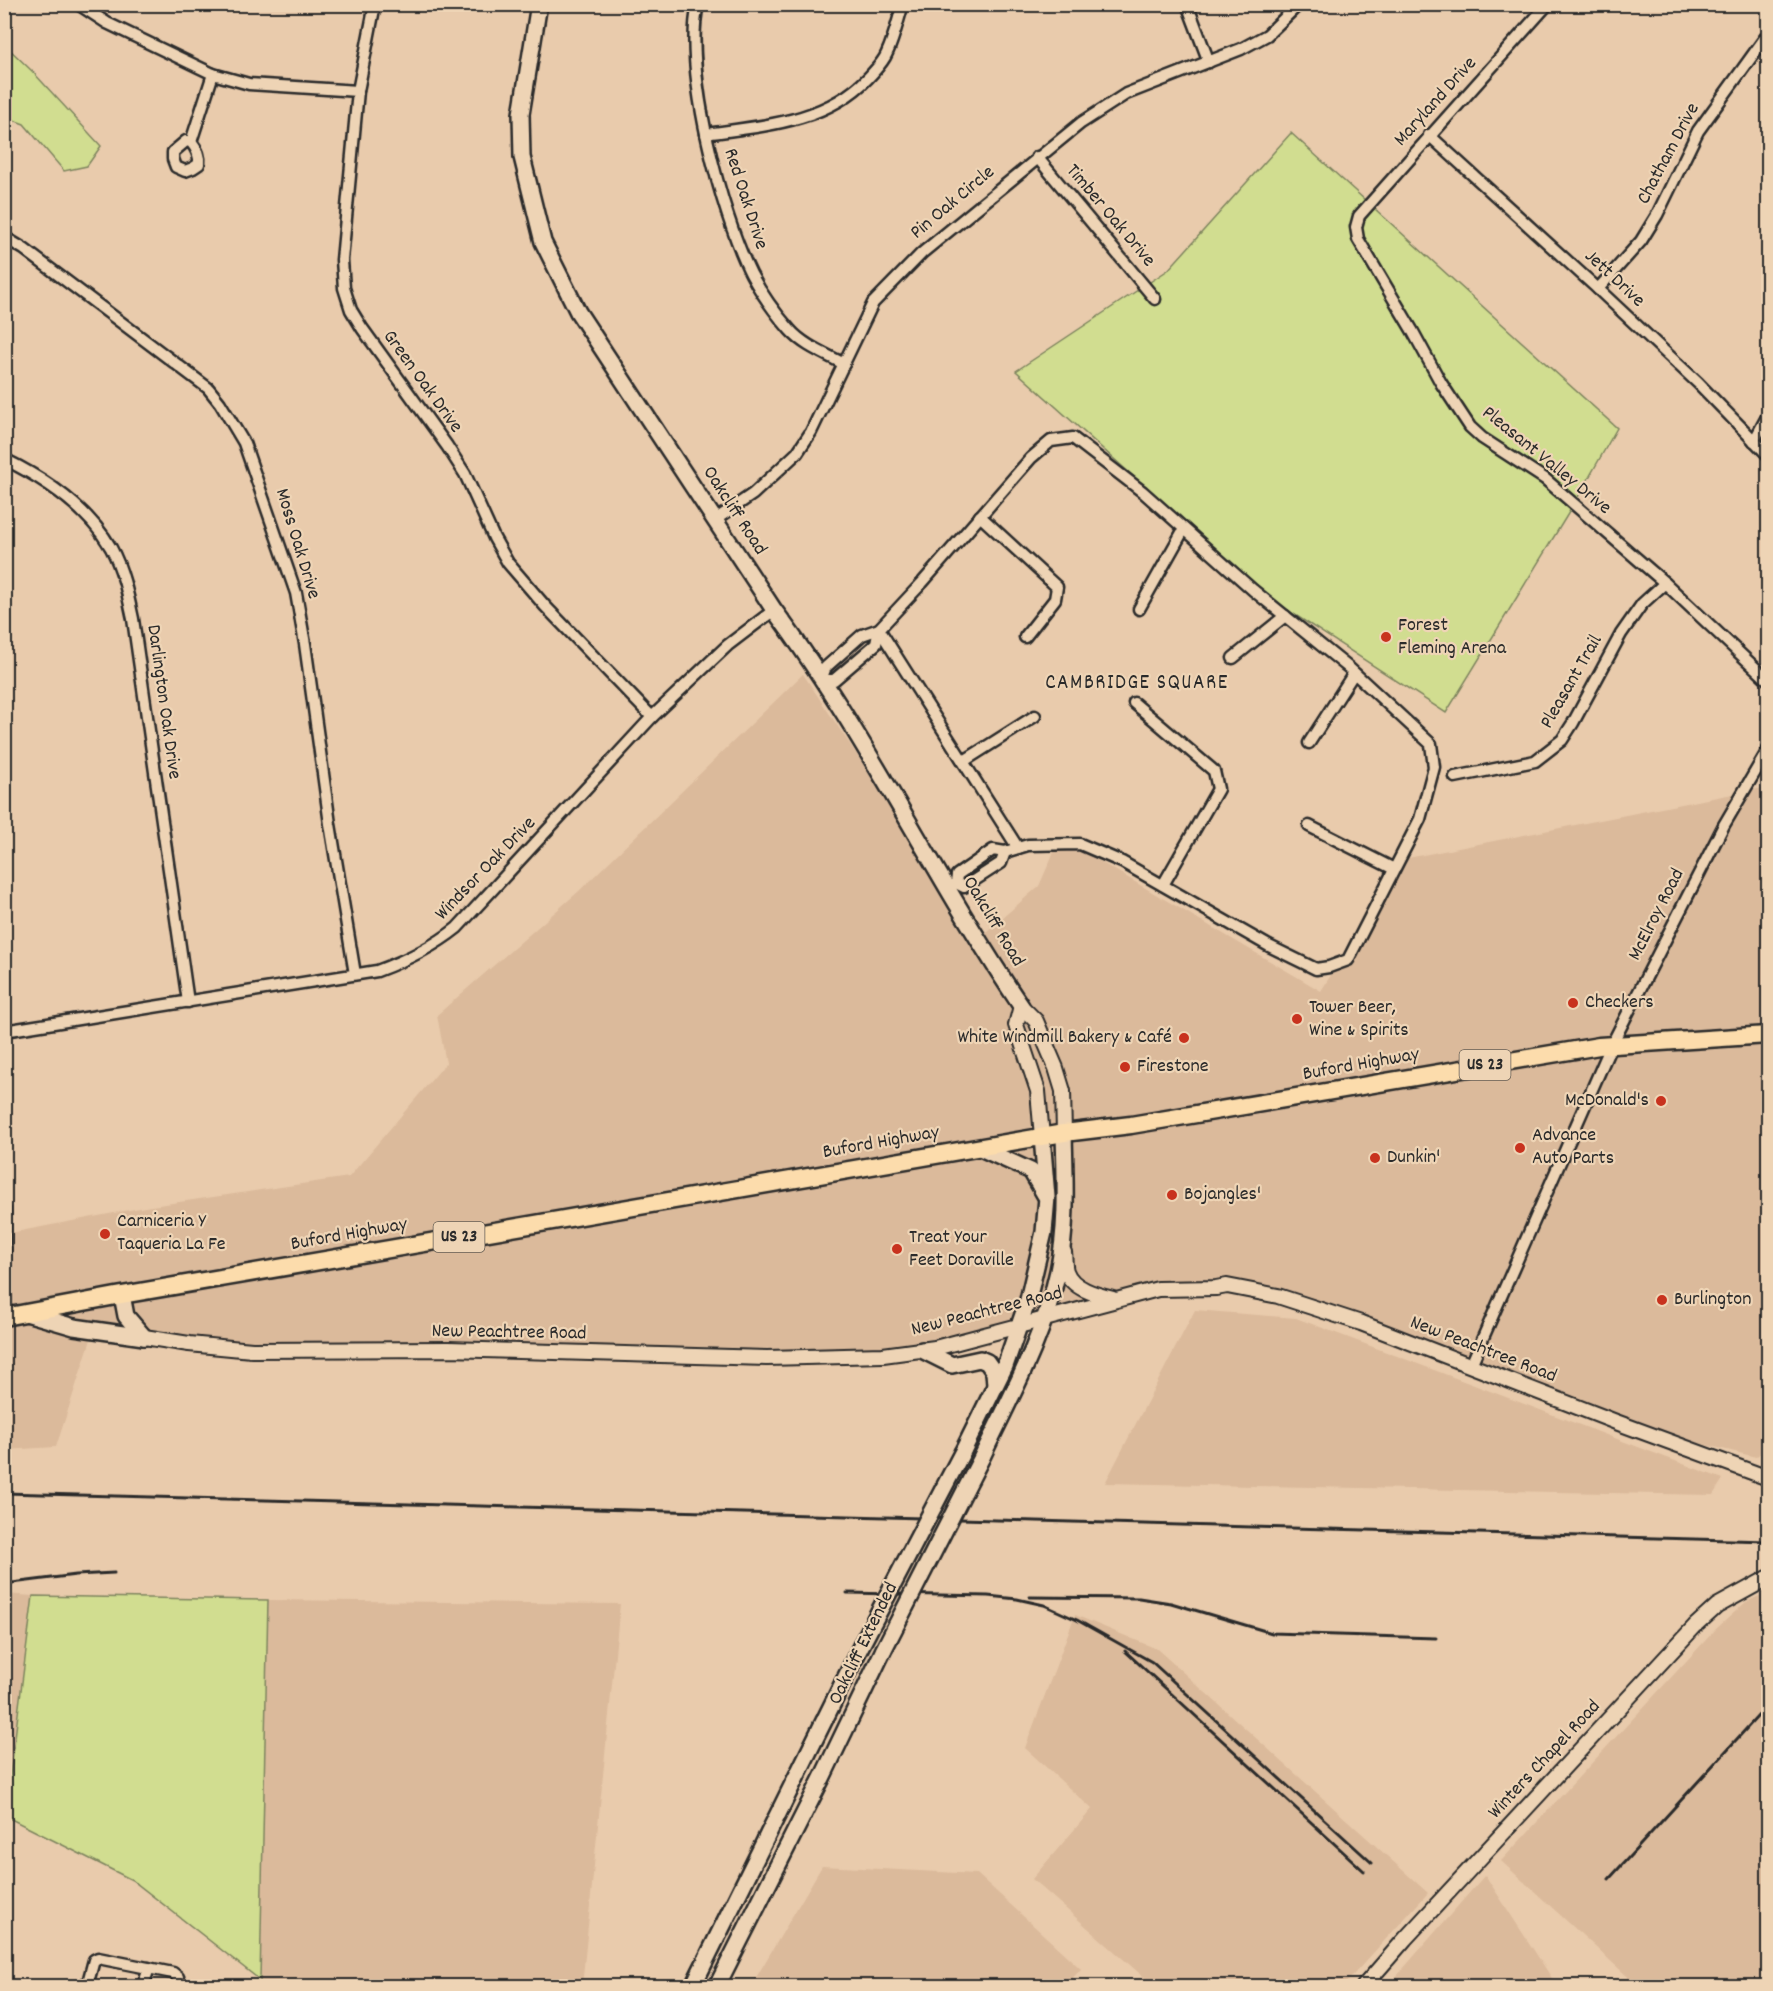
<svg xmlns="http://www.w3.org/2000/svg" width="1773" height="1991" viewBox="0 0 1773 1991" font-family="Dekko,sans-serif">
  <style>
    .built { fill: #dbba9b }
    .green { fill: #d1dd90; stroke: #7e845e; stroke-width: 1.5 }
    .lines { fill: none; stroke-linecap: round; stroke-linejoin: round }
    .minor-casing { stroke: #2b2b2b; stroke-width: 15 }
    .tertiary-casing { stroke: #2b2b2b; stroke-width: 18 }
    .secondary-casing { stroke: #2b2b2b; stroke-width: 20 }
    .primary-casing { stroke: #2b2b2b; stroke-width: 21 }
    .minor { stroke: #eed4b5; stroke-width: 10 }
    .tertiary { stroke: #eed4b5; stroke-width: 14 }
    .secondary { stroke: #eed4b5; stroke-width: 15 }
    .primary { stroke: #fcdcac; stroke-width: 16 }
    .rail { stroke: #2b2b2b; stroke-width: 3 }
    .secondary-bridge-casing { stroke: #2b2b2b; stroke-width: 20; stroke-linecap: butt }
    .secondary-bridge { stroke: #eed4b5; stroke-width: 15 }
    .poi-dot { fill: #c8321e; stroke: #eed4b5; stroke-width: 2 }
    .labels { text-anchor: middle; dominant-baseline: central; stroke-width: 4.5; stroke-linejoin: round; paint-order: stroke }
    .shield { fill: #eed4b5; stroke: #665e54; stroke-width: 1.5 }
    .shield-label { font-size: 18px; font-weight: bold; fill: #2b2b2b }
    .street-label { font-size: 20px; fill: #2b2b2b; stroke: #eed4b5 }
    .poi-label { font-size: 20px; fill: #2b2b2b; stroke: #eed4b5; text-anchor: start }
    .neighbourhood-label { font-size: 21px; letter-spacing: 1.5px; fill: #2b2b2b; stroke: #eed4b5 }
  </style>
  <rect width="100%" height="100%" fill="#e9cbac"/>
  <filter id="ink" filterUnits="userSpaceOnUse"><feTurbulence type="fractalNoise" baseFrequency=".0167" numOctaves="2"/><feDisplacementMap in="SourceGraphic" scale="12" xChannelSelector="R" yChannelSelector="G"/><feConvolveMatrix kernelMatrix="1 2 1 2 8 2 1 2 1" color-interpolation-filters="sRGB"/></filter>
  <g filter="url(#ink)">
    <g class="built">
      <path d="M803,674L979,938L1039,886L1060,838L1321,991L1403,859L1768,787V1446L1756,1457L1706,1445L1639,1425L1346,1316L1240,1287L1142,1288L979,1340L847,1355L265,1347L147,1337L97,1321L56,1447L5,1450V1234L145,1207L349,1177L446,1063L437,1015L578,892Z"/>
      <path d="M1195,1310L1296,1318L1723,1479L1713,1495L1105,1483Z"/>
      <path d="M1768,1592V1986H1638L1501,1861L1716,1629L1746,1602Z"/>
      <path d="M5,1594L33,1596L5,1811Z"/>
      <path d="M268,1600L620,1604L582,1986H270L260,1980Z"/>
      <path d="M1075,1615L1157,1649L1428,1893L1343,1986H1154L1032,1879L1092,1809L1025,1748Z"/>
      <path d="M822,1866L977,1874L1081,1969L1065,1986H751Z"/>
      <path d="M1485,1875L1557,1986H1388Z"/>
    </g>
    <g class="green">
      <path d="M5,45L32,71L101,146L87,166L64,171L24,124L5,117Z"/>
      <path d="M1291,133L1617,428L1574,504L1446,713L1269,598L1016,371L1168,270Z"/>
      <path d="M33,1596L268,1600L260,1980L132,1880L5,1816Z"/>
    </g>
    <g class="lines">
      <g class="minor-casing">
        <g id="minor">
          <path d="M78,4L107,23L213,74L249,84L358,91"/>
          <path d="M375,4L358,91L342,260L344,288L351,310L362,328L447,446L465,474L494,538L508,563L545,606L652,717"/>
          <path d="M698,4C683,70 721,214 751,274C761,293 776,314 790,330C804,346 826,354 844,364"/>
          <path d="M1187,4L1209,62"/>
          <path d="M1548,4L1359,216L1356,227L1358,239L1412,330L1441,383L1470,427L1482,438L1545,479L1665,583L1768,680"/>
          <path d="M706,134C763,126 826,122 868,78C875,70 883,63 887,53C894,38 898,20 903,4"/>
          <path d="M1429,135L1598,289L1698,383L1768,455"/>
          <path d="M186,141L191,142C197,149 200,155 199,164L193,168L185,171L176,167L173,159V152Z"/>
          <path d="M191,142L213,74"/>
          <path d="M1037,157L1155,299"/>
          <path d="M4,237L24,249L208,388L220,403L244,443L296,593L305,644L330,824L355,974"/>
          <path d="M1598,289L1641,241L1657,215L1698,131L1768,34"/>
          <path d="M1754,441L1768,415"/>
          <path d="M4,459C45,479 88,508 111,548C123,570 128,595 133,619L188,1002"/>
          <path d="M980,516L1057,587L1055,599L1025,637"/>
          <path d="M715,520L753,494L797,453L811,432L873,303L922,253L1081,123L1126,94L1241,49L1267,35L1299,4"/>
          <path d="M1139,609L1184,529"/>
          <path d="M879,629L876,644L834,680H821L826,667L862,635L879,629L922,583L1031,458L1051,441L1073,438L1143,492L1253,590L1349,668L1431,744L1434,767L1420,819L1348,960L1329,967L1316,969L1269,946L1122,862L1080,844L1028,845L1005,852L993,850L957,875L956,883L948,888"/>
          <path d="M879,629L1018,848"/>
          <path d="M1233,658L1285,616"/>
          <path d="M1134,703L1214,771L1218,789L1163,885"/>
          <path d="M1309,743L1354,673"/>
          <path d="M964,761L1035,716"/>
          <path d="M1455,777L1535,761L1562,740L1573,723L1621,634L1642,604L1665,583"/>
          <path d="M1309,826L1394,869"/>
          <path d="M956,883L964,887L1001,863L1005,852"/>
          <path d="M4,1031L377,971C407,960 432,948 457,928L652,717L728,645L774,610"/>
          <path d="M4,1208L5,1317"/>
          <path d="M1471,1365L1611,1046L1724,825L1768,750"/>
          <path d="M87,1986L94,1960L98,1958L173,1973L178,1977L180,1986"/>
          <path d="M143,1986L149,1968"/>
        </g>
      </g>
      <g class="tertiary-casing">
        <g id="tertiary">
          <path d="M1021,1006L1036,1021L1056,1068L1063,1091L1064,1133"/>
          <path d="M1021,1006L1016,1025L1038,1091L1042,1137"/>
          <path d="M1064,1252C1065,1257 1064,1265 1066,1271C1072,1289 1097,1295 1113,1299"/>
          <path d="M144,1337L189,1344L252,1350L449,1349L767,1358L883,1355L935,1348L1158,1289L1216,1288L1227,1286L1278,1296L1361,1323L1616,1422L1768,1478"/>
          <path d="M1364,1986L1405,1939L1695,1626L1717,1606L1768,1578"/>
        </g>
      </g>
      <g class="secondary-casing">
        <g id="secondary">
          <path d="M539,4L521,114L522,157L543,242L578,312L774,610C867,735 934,877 1021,1006"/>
          <path d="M980,1148L1031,1171L1045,1195"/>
          <path d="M122,1295L126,1316L144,1337"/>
          <path d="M26,1313L74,1327L144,1337"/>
          <path d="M922,1350L952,1365L980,1359L987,1362L994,1372L995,1385"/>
          <path d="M963,1451L1005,1366L1028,1300L1044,1232L1047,1197L1042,1137"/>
          <path d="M982,1457C1011,1396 1044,1337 1058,1271C1068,1225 1065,1179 1064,1133"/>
          <path d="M693,1986L862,1644"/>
          <path d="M717,1986L823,1776L884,1649"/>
        </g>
      </g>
      <g class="primary-casing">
        <path id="primary" d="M4,1317L116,1296L1064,1133L1131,1125L1599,1046L1768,1035"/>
      </g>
      <use href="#minor" class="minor"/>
      <use href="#tertiary" class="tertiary"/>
      <use href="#secondary" class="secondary"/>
      <use href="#primary" class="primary"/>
      <g class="rail">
        <path d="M4,1493L1768,1541"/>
        <path d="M4,1584L76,1575L114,1573"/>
        <path d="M847,1593L988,1596L1017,1599L1044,1605L1077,1620L1152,1662L1372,1863"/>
        <path d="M1030,1597L1139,1598L1171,1603L1272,1633L1436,1638"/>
        <path d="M1125,1651L1364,1871"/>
        <path d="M1609,1879L1768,1705"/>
      </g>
      <g class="secondary-bridge-casing">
        <g id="secondary-bridge">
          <path d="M862,1644L963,1451"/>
          <path d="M884,1649L982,1457"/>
        </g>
      </g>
      <use href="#secondary-bridge" class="secondary-bridge"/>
    </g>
  </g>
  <g class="poi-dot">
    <circle cx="1386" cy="637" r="6"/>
    <circle cx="1573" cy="1003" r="6"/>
    <circle cx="1297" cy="1019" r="6"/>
    <circle cx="1184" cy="1038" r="6"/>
    <circle cx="1125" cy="1067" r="6"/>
    <circle cx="1661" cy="1101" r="6"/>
    <circle cx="1520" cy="1148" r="6"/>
    <circle cx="1375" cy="1158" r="6"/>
    <circle cx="1172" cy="1195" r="6"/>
    <circle cx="105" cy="1234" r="6"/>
    <circle cx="897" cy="1249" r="6"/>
    <circle cx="1662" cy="1300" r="6"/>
  </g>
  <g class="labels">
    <g class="shield">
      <rect x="1459.5" y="1050" width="51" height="30" rx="4.5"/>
      <rect x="433.5" y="1222" width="51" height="30" rx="4.5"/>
    </g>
    <g class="shield-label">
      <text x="1485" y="1065">US 23</text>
      <text x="459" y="1237">US 23</text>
    </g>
    <g class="street-label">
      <text transform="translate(1436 102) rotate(-48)">Maryland Drive</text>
      <text transform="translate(1669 154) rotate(-62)">Chatham Drive</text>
      <text transform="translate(745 199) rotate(72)">Red Oak Drive</text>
      <text transform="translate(953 203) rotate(-40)">Pin Oak Circle</text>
      <text transform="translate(1110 216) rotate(50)">Timber Oak Drive</text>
      <text transform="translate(1614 279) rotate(43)">Jett Drive</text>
      <text transform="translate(422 382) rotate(54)">Green Oak Drive</text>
      <text transform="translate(1546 461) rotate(39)">Pleasant Valley Drive</text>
      <text transform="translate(734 511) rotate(57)">Oakcliff Road</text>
      <text transform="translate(297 544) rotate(73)">Moss Oak Drive</text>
      <text transform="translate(1572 682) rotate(-60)">Pleasant Trail</text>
      <text transform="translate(163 702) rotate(82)">Darlington Oak Drive</text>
      <text transform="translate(486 869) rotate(-46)">Windsor Oak Drive</text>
      <text transform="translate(1657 915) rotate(-63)">McElroy Road</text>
      <text transform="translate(993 922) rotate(59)">Oakcliff Road</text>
      <text transform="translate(1361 1065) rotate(-10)">Buford Highway</text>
      <text transform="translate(881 1143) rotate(-10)">Buford Highway</text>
      <text transform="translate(349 1235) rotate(-10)">Buford Highway</text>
      <text transform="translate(987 1312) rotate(-14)">New Peachtree Road</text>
      <text transform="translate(509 1333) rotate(1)">New Peachtree Road</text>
      <text transform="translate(1483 1350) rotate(21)">New Peachtree Road</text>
      <text transform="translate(864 1644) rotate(-64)">Oakcliff Extended</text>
      <text transform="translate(1545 1760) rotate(-47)">Winters Chapel Road</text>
    </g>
    <g class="poi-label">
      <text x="1398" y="626">Forest<tspan x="1398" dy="23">Fleming Arena</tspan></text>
      <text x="1585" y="1003">Checkers</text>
      <text x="1309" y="1008">Tower Beer,<tspan x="1309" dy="23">Wine &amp; Spirits</tspan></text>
      <text x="1172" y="1038" text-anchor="end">White Windmill Bakery &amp; Café</text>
      <text x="1137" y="1067">Firestone</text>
      <text x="1649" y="1101" text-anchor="end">McDonald's</text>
      <text x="1532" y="1136">Advance<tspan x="1532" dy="23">Auto Parts</tspan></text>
      <text x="1387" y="1158">Dunkin'</text>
      <text x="1184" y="1195">Bojangles'</text>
      <text x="117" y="1222">Carniceria Y<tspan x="117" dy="23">Taqueria La Fe</tspan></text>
      <text x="909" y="1238">Treat Your<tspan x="909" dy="23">Feet Doraville</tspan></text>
      <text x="1674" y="1300">Burlington</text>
    </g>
    <g class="neighbourhood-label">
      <text x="1137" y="684">CAMBRIDGE SQUARE</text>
    </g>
  </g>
  <rect width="1773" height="1991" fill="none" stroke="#eed4b5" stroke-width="24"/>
  <rect x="12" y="12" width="1749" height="1967" fill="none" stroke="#2b2b2b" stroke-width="2" filter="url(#ink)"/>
</svg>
